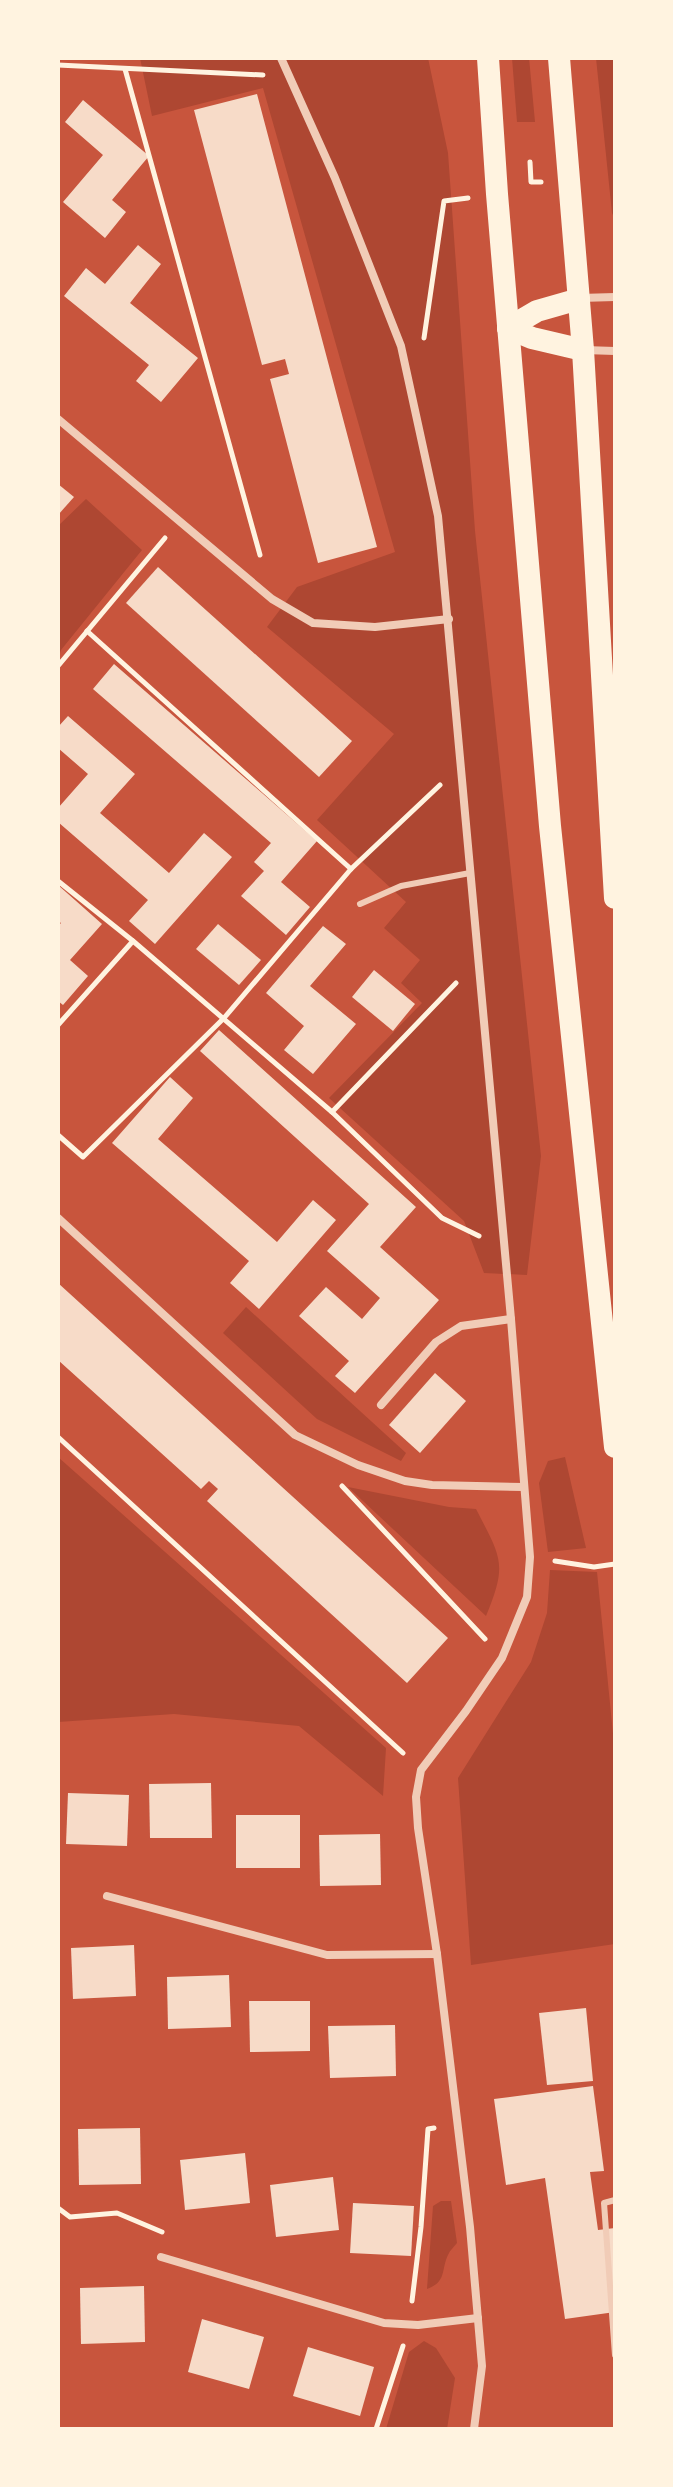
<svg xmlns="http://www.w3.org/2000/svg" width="673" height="2487" viewBox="0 0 673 2487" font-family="'Source Serif 4',serif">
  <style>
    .green { fill: #ae4732 }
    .building { fill: #f7dbc8 }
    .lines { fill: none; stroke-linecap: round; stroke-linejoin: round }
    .path { stroke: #fff3e0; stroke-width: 5 }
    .service { stroke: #f1ccb7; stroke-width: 6 }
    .minor { stroke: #f1ccb7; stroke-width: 8 }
    .trunk { stroke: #fff3e0; stroke-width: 22 }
  </style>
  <rect width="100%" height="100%" fill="#c8553d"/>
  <g class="green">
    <path d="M140,58H428L448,153L475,531L541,1156L527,1275L484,1273L464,1221L329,1098L422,1003L401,983L420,960L384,928L406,902L317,820L394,734L267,627L297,587L395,552L263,88L152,116Z"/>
    <path d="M512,58H529L535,122H517Z"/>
    <path d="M596,58H615V220L612,213Z"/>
    <path d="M86,499L142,550L61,650L58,659V526Z"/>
    <path d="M246,1307L406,1453L401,1461L317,1419L223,1333Z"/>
    <path d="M58,1457L386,1748L383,1796L299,1726L174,1714L58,1722Z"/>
    <path d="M565,1457L586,1548L548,1552L539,1483L548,1461Z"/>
    <path d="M348,1487L449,1507L476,1509C501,1558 508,1563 486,1616Z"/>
    <path d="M550,1570L597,1572L615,1754V1944L471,1965L458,1778L531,1662L547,1613Z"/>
    <path d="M441,2201H451L457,2243C454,2247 450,2250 448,2255C441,2269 447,2282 427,2289L433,2206Z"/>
    <path d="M424,2341L436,2348L455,2378L447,2429H386L409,2352Z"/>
  </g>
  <g class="building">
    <path d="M257,94L377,547L318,563L270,379L289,374L285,359L262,365L194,110Z"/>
    <path d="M83,100L149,156L112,200L126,212L105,238L63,202L103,155L65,122Z"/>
    <path d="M138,245L161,264L130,303L198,358L161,402L136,381L149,365L64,296L86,268L105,284Z"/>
    <path d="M58,484L74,497L58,515Z"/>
    <path d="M158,567L352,741L319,777L126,603Z"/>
    <path d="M114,664L317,841L281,882L310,907L286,935L241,896L264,871L254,862L271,843L93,689Z"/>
    <path d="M68,716L135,774L100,813L169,873L204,833L232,857L155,944L129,921L148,900L58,822V808L88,774L58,748V727Z"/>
    <path d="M58,885L102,924L70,960L88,976L63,1005L58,1001V926L61,923L58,921Z"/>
    <path d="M218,924L261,960L239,985L196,949Z"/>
    <path d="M323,926L346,944L310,986L356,1024L313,1074L284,1050L304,1026L266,993Z"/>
    <path d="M374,970L415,1004L393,1031L352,997Z"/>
    <path d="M219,1030L416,1207L380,1247L439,1300L355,1393L335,1376L349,1361L299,1316L326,1287L362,1319L380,1298L327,1251L369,1204L200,1051Z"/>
    <path d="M170,1077L193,1098L158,1139L277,1242L313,1200L336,1220L259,1309L230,1283L249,1261L112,1143Z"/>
    <path d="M58,1283L448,1638L407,1683L207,1501L218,1489L209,1481L201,1489L58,1360Z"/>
    <path d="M435,1373L466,1401L420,1453L389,1425Z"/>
    <path d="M211,1783L212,1838H150L149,1784Z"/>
    <path d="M68,1793L129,1795L127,1846L66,1844Z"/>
    <rect x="236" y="1815" width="64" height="53"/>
    <path d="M380,1834L381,1885L320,1886L319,1835Z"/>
    <path d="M134,1945L136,1996L73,1999L71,1948Z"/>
    <path d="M229,1975L231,2027L168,2029L167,1977Z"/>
    <path d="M249,2001H310V2051L250,2052Z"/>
    <path d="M586,2008L593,2081L547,2085L539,2013Z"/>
    <path d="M395,2025L396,2076L330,2078L328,2026Z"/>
    <path d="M593,2086L604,2171L590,2172L598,2230L615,2228V2312L565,2319L545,2178L506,2185L494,2099Z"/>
    <path d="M140,2128L141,2184L79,2185L78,2129Z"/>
    <path d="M245,2153L250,2203L185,2210L180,2160Z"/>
    <path d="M333,2177L339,2230L276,2237L270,2185Z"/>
    <path d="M353,2203L414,2206L411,2256L350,2253Z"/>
    <path d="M144,2286L145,2342L81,2344L80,2288Z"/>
    <path d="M202,2319L264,2337L249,2389L188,2372Z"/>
    <path d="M308,2347L374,2367L360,2416L293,2396Z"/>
  </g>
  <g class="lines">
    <g class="path">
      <path d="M58,65L263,75"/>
      <path d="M125,69L260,555"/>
      <path d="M530,162L531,182H541"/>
      <path d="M424,338L444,201L468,198"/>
      <path d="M87,631L351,869"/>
      <path d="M58,666L165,538"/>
      <path d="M58,881L133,941L332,1112L442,1218L479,1236"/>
      <path d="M58,1025L133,941"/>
      <path d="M332,1112L456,983"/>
      <path d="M58,1135L83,1157L224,1018L351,869L440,785"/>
      <path d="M58,1437L403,1753"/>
      <path d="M342,1486L485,1639"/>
      <path d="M555,1561L594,1567L615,1564"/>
      <path d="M58,2208L70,2217L117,2213L162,2232"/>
      <path d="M412,2301L421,2227L428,2129L434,2128"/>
      <path d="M376,2429L403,2346"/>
    </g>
    <g class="service">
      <path d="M360,904L401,886L470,873"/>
      <path d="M615,2200L604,2203L615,2355"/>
    </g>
    <g class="minor">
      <path d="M281,58L335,178L401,346L438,516L511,1319L530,1557L527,1597L502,1658L466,1711L421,1770L416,1797L418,1828L437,1954L470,2227L482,2366L474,2429"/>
      <path d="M580,298L615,297"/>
      <path d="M584,350L615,351"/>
      <path d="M58,419L272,599L313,623L375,627L449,619"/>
      <path d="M58,1218L295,1435L358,1465L405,1481L432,1485L523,1487"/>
      <path d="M381,1405L436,1342L461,1326L511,1319"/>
      <path d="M107,1896L327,1955L437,1954"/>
      <path d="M161,2257L384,2323L418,2325L478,2318"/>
    </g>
    <g class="trunk">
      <path d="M488,58L497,194L550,826L615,1447"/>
      <path d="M559,58L583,350L615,898"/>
      <path d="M508,328L532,338L583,350"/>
      <path d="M508,328L537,311L579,299"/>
    </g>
  </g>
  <rect width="673" height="2487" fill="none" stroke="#fff3e0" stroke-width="120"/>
</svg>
